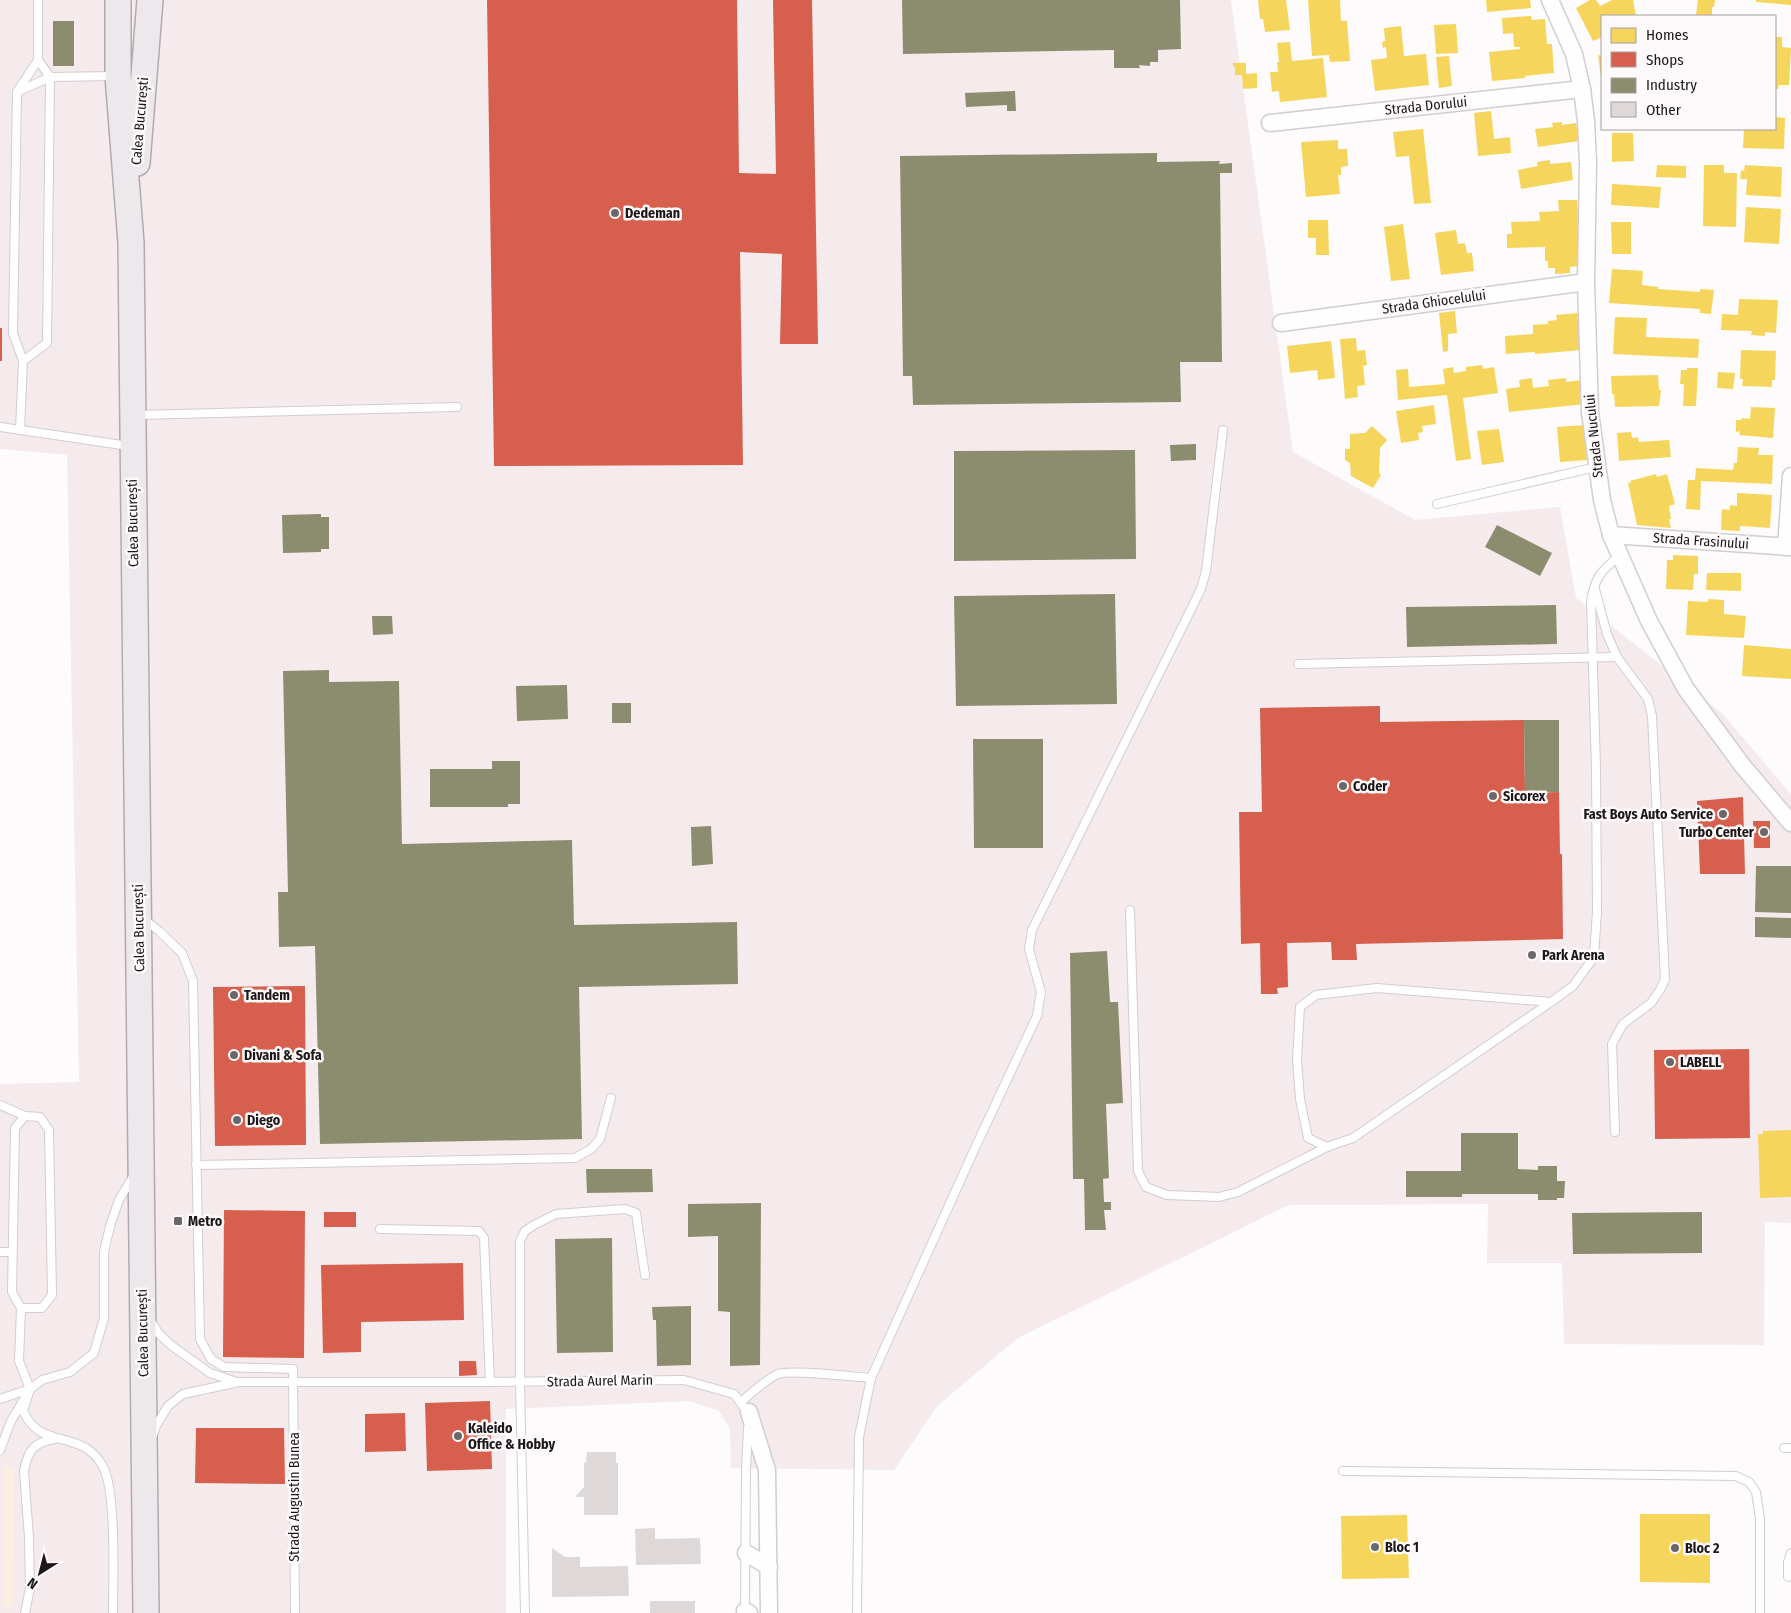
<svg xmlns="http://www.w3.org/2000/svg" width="1791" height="1613" viewBox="0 0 1791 1613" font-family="'Fira Sans Condensed',sans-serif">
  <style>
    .built { fill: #f5ebec }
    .green { fill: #fceee0 }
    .homes { fill: #f6d55c }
    .shops { fill: #d6604d }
    .industry { fill: #8c8c6e }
    .building { fill: #ded9d8 }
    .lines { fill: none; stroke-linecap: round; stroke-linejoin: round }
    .service-casing { stroke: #d2cdce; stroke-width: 10 }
    .minor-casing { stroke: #d2cdce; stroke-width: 19 }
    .primary-casing { stroke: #b3aab0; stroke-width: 28 }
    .service { stroke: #fffeff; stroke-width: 8 }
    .minor { stroke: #fffeff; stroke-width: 16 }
    .primary { stroke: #ede8ec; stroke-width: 25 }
    .poi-dot { fill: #6c6768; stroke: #fefafb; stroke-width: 2 }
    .labels { text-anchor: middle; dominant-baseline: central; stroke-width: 5; stroke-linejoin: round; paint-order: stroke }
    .street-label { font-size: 14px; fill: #1e1718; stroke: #fefafb }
    .poi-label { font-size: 14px; font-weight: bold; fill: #1e1718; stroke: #fefafb; text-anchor: start }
  </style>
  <rect width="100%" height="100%" fill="#fdfbfc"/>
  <path class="built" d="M0,0H1231L1293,452L1415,520L1560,507L1576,598L1722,713L1791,794V1223L1765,1222L1764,1345L1564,1344L1562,1263H1487L1488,1204L1289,1205L1018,1338L938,1405L894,1470L731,1468L730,1429L719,1411L689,1401L506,1409V1613H0V1084L79,1082L67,455L0,449Z"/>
  <path class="green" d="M4,1466L14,1468L13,1606H4Z"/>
  <g class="homes">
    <path d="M1258,0H1286L1290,30L1265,32L1263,19H1260Z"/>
    <path d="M1308,0H1340L1341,21H1347L1350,61L1330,62L1329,55L1312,56Z"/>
    <path d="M1486,0H1530L1531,8L1487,12Z"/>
    <path d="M1590,0H1596L1600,6L1612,0H1633L1636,16H1602V37L1593,41L1576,8Z"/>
    <path d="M1698,0H1715L1714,7H1712V15H1696Z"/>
    <path d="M1756,0H1791V5L1756,2Z"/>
    <path d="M1531,16L1532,20L1545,19L1547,44H1552L1554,73L1525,76V78L1492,81L1489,52L1520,49V47H1514L1513,33L1503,34L1502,18Z"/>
    <path d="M1456,24L1458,53L1436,54L1434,25Z"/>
    <path d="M1401,26L1404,56L1426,54L1429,85L1375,91L1371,60L1387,58L1386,47L1383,48L1382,42L1385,41L1384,28Z"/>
    <path d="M1775,37H1782V47L1791,48L1789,85H1779L1778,89H1775Z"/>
    <path d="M1290,42L1292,61L1323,58L1327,97L1280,102L1279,91L1272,92L1270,72H1278L1277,62H1279L1277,43Z"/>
    <path d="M1598,55L1602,56V78H1601Z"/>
    <path d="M1449,56L1452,86L1439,88L1436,57Z"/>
    <path d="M1233,63H1246V74L1257,73V88L1243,89L1242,75H1235V67H1233Z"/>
    <path d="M1491,111L1494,139L1510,137L1511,153L1478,156L1474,113Z"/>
    <path d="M1775,117L1785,118L1784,149L1743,148L1744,129H1775Z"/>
    <path d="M1562,122V125L1576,123L1579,141L1538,147L1535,129L1553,127L1552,123Z"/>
    <path d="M1423,129L1431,203L1414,204L1409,156L1396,157L1393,132Z"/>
    <path d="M1612,133H1633L1634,161L1612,162Z"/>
    <path d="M1338,140V149H1347L1348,166L1341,167V175H1338L1340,194L1306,197L1301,142Z"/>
    <path d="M1550,160V164L1571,162L1573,180L1521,189L1518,170L1538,166L1537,162Z"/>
    <path d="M1657,165L1686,166V178L1656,177Z"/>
    <path d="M1704,165H1724V173H1737L1736,227L1703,226Z"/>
    <path d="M1745,165L1782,167L1781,197L1746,195L1747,179H1740L1741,170L1744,171Z"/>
    <path d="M1612,184L1661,187L1659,208L1611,205Z"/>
    <path d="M1558,200H1577L1581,266L1570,267V273L1555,274V268H1548V261H1545V247L1507,248V234H1512L1511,222L1540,221L1539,212L1559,211Z"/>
    <path d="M1746,207L1781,209L1779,244L1744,242Z"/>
    <path d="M1308,220H1328L1329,255H1316V238H1308Z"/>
    <path d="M1611,222H1631V254H1612Z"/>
    <path d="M1403,224L1410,279L1391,281L1384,227Z"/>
    <path d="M1456,230L1458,244L1465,243L1467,253H1472L1474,271L1441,275L1435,233Z"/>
    <path d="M1612,269L1643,271L1642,285L1658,287V289L1700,292V289L1714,290L1711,314L1700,313V309L1609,303Z"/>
    <path d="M1739,299L1778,300L1776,333L1765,332V336L1751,335L1752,331L1721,330L1722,314L1738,315Z"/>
    <path d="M1455,311L1457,333L1448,334V351L1443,352L1439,313Z"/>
    <path d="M1578,313L1581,350L1535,354V352L1506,354L1505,336L1533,334V325L1548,324V321L1557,320L1556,315Z"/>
    <path d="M1615,317L1647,318L1646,337L1699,339L1698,358L1613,354Z"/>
    <path d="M1356,338L1357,351L1365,350L1367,365L1363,366L1365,385L1357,386L1358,397L1345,399L1340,339Z"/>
    <path d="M1331,341L1335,378L1318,380L1317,370L1290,373L1287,346Z"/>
    <path d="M1741,350L1776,351L1775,380H1772V387L1742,386L1743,379H1740Z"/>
    <path d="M1482,365L1483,369L1494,367L1498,393L1463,398L1471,459L1456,461L1447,395L1398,400L1396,370L1408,369L1409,387L1445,384L1443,369L1453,367L1454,373L1466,371V367Z"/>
    <path d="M1687,368H1698L1696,406H1683L1684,384H1680L1681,370H1687Z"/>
    <path d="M1718,372L1735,373L1733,389L1717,388Z"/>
    <path d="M1658,375L1659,390H1661L1659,406L1615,407L1614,394H1612L1611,376Z"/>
    <path d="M1532,378L1533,388L1549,386L1548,380L1566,378V382L1582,380L1585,404L1509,412L1506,389L1520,387L1519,380Z"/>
    <path d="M1434,405L1436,424L1422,426L1423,432L1418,433L1419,440L1401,443L1396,411Z"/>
    <path d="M1751,407L1775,408L1773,438L1739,435L1740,431L1736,432V420H1741L1742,418L1750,419Z"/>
    <path d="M1584,425L1587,460L1560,462L1557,427Z"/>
    <path d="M1372,426L1387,440L1380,448L1379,473L1381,475L1373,488L1351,476L1350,463L1345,460V449H1350V434L1365,433Z"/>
    <path d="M1499,429L1504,462L1482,465L1477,431Z"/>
    <path d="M1631,432L1632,438L1638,437L1639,442L1669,440L1671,457L1619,461L1617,433Z"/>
    <path d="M1738,447L1759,448L1758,455H1773L1772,484L1701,481L1700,510L1686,509L1688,480H1695L1696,468L1733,470L1734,463H1737Z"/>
    <path d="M1656,474L1657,477L1667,474L1675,504L1669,506L1671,519H1669L1671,528L1637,525L1628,483H1631L1630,481Z"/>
    <path d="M1737,493L1772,495L1770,528L1740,526V531L1721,530L1722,509L1730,510V505L1737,506Z"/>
    <path d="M1673,555L1698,556V574H1694L1693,590L1666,589L1667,560H1673Z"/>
    <path d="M1707,573H1741V591L1706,590Z"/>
    <path d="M1708,599L1724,600V614L1746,616L1744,638L1686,635L1688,601L1708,602Z"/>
    <path d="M1744,645L1791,649V679L1742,676Z"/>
    <path d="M1791,1130V1197L1760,1198L1758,1134H1763V1131Z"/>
    <path d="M1640,1514H1710V1583L1640,1582Z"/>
    <path d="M1407,1515L1409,1578L1342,1579L1341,1516Z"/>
  </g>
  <g class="shops">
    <path d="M487,0H737L739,173L776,174L773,0H812L818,344H780L782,254L740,252L743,465L494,466Z"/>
    <rect x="0" y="328" width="2" height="33"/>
    <path d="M1380,706V722L1524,720L1525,793L1559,792L1560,854H1562L1563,939L1356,944L1357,960H1332L1331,942L1287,943L1288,987L1277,988L1278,994H1261L1260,943L1241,944L1239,812H1262L1260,708Z"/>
    <path d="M1743,797L1745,874H1700L1697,801Z"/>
    <path d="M1753,821H1770V848H1754Z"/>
    <path d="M305,986L306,1145L215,1146L213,987Z"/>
    <path d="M1749,1049L1750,1138L1655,1139L1654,1050Z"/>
    <path d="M224,1210L305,1211L304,1358L223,1357Z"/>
    <rect x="324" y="1212" width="32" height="15"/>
    <path d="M463,1263L464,1320L361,1322V1352L323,1353L321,1265Z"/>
    <path d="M459,1361H476L477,1375L459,1376Z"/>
    <path d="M490,1401L492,1469L427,1471L425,1403Z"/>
    <path d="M405,1413L406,1451L365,1452V1414Z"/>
    <path d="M196,1428H284L285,1484L195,1483Z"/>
  </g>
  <g class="industry">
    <path d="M902,0H1180L1181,49L1158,50V62H1150V66L1139,65L1140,68H1114V50L903,54Z"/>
    <rect x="53" y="21" width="21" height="45"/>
    <path d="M1015,91L1016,111H1007V105L966,107L965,93Z"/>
    <path d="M1157,153V162L1220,161L1219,164L1232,163V173H1220L1222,362H1180L1181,402L913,405L912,376H903L900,156Z"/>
    <path d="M1196,444V460L1171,461L1170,445Z"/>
    <path d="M1135,450L1136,559L954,561V451Z"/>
    <path d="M321,514V517H329V549H321V552L283,553L282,515Z"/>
    <path d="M1497,525L1552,553L1540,576L1485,547Z"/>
    <path d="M1115,594L1117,704L956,706L954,596Z"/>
    <path d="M1556,605L1557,644L1407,647L1406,607Z"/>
    <path d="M372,616H392L393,634L373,635Z"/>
    <path d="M329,670V682L399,681L402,844L572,840L574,925L737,922L738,984L579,987L582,1139L320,1144L315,946L279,947L278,892H288L283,671Z"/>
    <path d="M567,685L568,719L517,721L516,686Z"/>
    <rect x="612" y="703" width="19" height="20"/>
    <path d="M1524,720H1559V792L1525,793Z"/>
    <path d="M973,739H1043V848H974Z"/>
    <path d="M492,761H520V804H508V807H430V769H492Z"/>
    <path d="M711,826L713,864L692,866L691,827Z"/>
    <path d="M1756,866H1791V913L1755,912Z"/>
    <path d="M1755,917L1791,918V938L1755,937Z"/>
    <path d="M1107,951L1110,1002H1118L1123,1103L1106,1104L1109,1178L1103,1179L1104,1202H1111V1210H1104L1106,1230H1085L1084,1179H1073L1070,953Z"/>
    <path d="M1461,1133H1518V1169L1538,1170V1166H1557V1181H1565L1564,1198H1557V1200H1538V1194H1462V1197H1406V1171H1461Z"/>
    <path d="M586,1169H652L653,1192L587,1193Z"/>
    <path d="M761,1203L760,1365L730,1366V1312L718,1311V1236L688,1237V1204Z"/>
    <path d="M1702,1212V1253L1573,1254L1572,1213Z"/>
    <path d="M612,1238L613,1352L557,1353L555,1239Z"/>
    <path d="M691,1306V1365L657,1366L656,1320H653L652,1307Z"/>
  </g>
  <g class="building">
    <path d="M587,1452H616V1463H618V1515H584V1497H575L584,1487V1463L586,1462Z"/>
    <path d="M655,1528V1539L700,1538L701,1564L636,1565L635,1529Z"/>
    <path d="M552,1548L565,1557H580V1567L628,1566L629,1596L552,1597Z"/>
    <rect x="650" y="1601" width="45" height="12"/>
  </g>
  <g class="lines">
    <g class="service-casing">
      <g id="service">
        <path d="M17,92L50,77L114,76"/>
        <path d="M23,361L47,343L50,77L38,60"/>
        <path d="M137,415L457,407"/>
        <path d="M0,427L129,446"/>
        <path d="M20,430L23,361L13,333L17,92L38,60V0"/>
        <path d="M1437,504L1596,467"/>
        <path d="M1595,589L1607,634L1617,657L1648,699L1652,716L1665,979L1660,990L1651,1003L1623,1024L1612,1044L1615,1132"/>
        <path d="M1298,664L1617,657"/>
        <path d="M1130,910L1138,1171L1146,1187L1167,1195L1219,1197L1238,1192L1327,1147"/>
        <path d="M144,919L159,931L182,953L193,981L200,1339L211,1359L224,1367L293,1369L295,1613"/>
        <path d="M1551,1002L1353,1138L1327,1147L1308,1138L1300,1099L1297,1059L1300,1007L1316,995L1377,988L1551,1002L1573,986L1594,957L1597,911L1596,768L1591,601C1595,577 1601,571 1619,556"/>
        <path d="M0,1105L25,1116"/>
        <path d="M196,1165L575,1158L591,1149L600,1139L611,1098"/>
        <path d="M380,1229L479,1231L484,1238L490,1382"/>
        <path d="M0,1252H12"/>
        <path d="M21,1308H42L52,1295L49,1130L40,1117L25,1116L15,1128L12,1292L21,1308L19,1361L30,1389L23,1411C38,1443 62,1434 86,1448C92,1452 99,1459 102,1465C117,1488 113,1582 113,1613"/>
        <path d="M151,1321L159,1334L172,1346L210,1373L237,1382"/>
        <path d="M0,1399L30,1389"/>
        <path d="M741,1402C752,1392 764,1381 778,1374C789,1369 854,1377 871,1378"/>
        <path d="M153,1435L156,1426L168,1406L183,1394L239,1382H490L684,1380L734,1394L749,1414"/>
        <path d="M1784,1448H1791"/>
        <path d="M0,1450L11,1421L30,1389L42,1380L70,1372L94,1353L104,1318V1252L110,1226L119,1200L134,1175"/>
        <path d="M1343,1471L1736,1476L1749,1482L1756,1492L1760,1519V1613"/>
        <path d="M1788,1577V1562L1791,1553"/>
        <path d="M25,1613L30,1588L29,1538L24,1471C28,1450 34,1442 55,1439"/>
        <path d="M525,1613L520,1382V1241L525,1231L534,1225L556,1214L625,1209L636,1213L645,1275"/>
        <path d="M745,1613L746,1469L748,1428"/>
        <path d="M857,1613L859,1437L871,1378L975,1148L1037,1016L1041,992L1029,949L1032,930L1201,589L1206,571L1223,430"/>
      </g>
    </g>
    <g class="minor-casing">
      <g id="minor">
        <path d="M1550,0L1574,54L1582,89L1586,121L1588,162L1586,282L1590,412L1602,500L1611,535L1649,621L1686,689L1742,765L1791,823"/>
        <path d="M1270,123L1582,89"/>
        <path d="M1281,323L1586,282"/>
        <path d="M1611,535L1791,547"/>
        <path d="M1786,547L1791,476"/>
        <path d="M749,1412L767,1470L769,1613"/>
        <path d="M746,1553L769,1567"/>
        <path d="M745,1611L749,1613"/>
      </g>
    </g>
    <g class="primary-casing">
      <g id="primary">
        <path d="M118,0V76L131,243L146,1613"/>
        <path d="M137,163L150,0"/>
      </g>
    </g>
    <use href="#service" class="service"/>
    <use href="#minor" class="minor"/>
    <use href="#primary" class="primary"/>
  </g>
  <g class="poi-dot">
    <circle cx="615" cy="213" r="5"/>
    <circle cx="1343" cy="786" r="5"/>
    <circle cx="1493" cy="796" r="5"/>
    <circle cx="1723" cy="814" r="5"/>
    <circle cx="1764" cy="832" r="5"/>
    <circle cx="1532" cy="955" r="5"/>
    <circle cx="234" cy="995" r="5"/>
    <circle cx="234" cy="1055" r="5"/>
    <circle cx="1670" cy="1062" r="5"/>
    <circle cx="237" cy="1120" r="5"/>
    <rect x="173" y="1216" width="10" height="10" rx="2.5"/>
    <circle cx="458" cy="1436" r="5"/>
    <circle cx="1375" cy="1547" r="5"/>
    <circle cx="1675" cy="1548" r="5"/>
  </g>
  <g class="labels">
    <g class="street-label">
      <text transform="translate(1426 106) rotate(-6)">Strada Dorului</text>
      <text transform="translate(140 121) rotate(-85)">Calea București</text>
      <text transform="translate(1434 302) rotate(-8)">Strada Ghiocelului</text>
      <text transform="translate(1594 436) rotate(-96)">Strada Nucului</text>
      <text transform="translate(133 523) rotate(-91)">Calea București</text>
      <text transform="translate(1701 541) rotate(4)">Strada Frasinului</text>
      <text transform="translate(139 928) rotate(-91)">Calea București</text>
      <text transform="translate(143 1333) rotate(-91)">Calea București</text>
      <text transform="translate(600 1381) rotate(-1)">Strada Aurel Marin</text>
      <text transform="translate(294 1497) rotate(-90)">Strada Augustin Bunea</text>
    </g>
    <g class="poi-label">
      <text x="625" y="213">Dedeman</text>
      <text x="1353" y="786">Coder</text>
      <text x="1503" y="796">Sicorex</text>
      <text x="1713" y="814" text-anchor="end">Fast Boys Auto Service</text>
      <text x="1754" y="832" text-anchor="end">Turbo Center</text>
      <text x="1542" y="955">Park Arena</text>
      <text x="244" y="995">Tandem</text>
      <text x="244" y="1055">Divani &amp; Sofa</text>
      <text x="1680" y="1062">LABELL</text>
      <text x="247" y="1120">Diego</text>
      <text x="188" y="1221">Metro</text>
      <text x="468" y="1428">Kaleido<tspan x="468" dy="16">Office &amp; Hobby</tspan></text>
      <text x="1385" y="1547">Bloc 1</text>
      <text x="1685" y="1548">Bloc 2</text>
    </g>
  </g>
  <rect x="1601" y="15" width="175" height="115" fill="#fefafb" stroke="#a49fa0"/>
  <rect x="1611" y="28" width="25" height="15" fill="#f6d55c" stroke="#a49fa0"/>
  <text x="1646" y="40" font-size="15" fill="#1e1718">Homes</text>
  <rect x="1611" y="52" width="25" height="15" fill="#d6604d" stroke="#a49fa0"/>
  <text x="1646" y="65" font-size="15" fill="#1e1718">Shops</text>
  <rect x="1611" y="78" width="25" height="15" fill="#8c8c6e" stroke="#a49fa0"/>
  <text x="1646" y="90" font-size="15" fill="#1e1718">Industry</text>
  <rect x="1611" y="102" width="25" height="15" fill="#ded9d8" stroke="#a49fa0"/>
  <text x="1646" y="115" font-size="15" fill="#1e1718">Other</text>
  <g transform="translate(40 1573) rotate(216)" stroke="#fefafb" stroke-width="4" paint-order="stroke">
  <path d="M0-4L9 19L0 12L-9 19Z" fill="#1e1718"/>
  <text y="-8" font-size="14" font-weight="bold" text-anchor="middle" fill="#1e1718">N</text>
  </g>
</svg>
